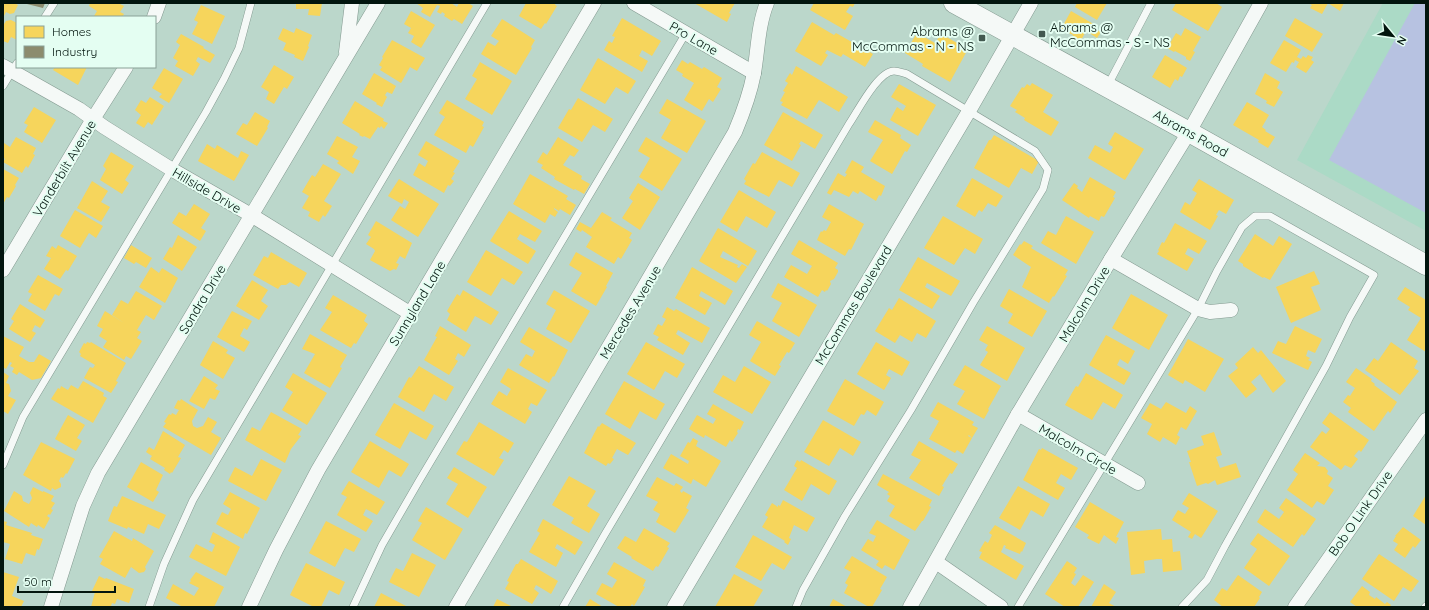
<svg xmlns="http://www.w3.org/2000/svg" width="1429" height="610" viewBox="0 0 1429 610" font-family="Quicksand,sans-serif">
  <style>
    .built { fill: #abdac6 }
    .green { fill: #b7c2e1 }
    .homes { fill: #f6d55c }
    .industry { fill: #8c8c6e }
    .lines { fill: none; stroke-linecap: round; stroke-linejoin: round }
    .service-casing { stroke: #839990; stroke-width: 8 }
    .minor-casing { stroke: #839990; stroke-width: 15 }
    .secondary-casing { stroke: #839990; stroke-width: 21 }
    .service { stroke: #f5f9f7; stroke-width: 7 }
    .minor { stroke: #f5f9f7; stroke-width: 14 }
    .secondary { stroke: #f5f9f7; stroke-width: 20 }
    .poi-dot { fill: #435950; stroke: #e4fef2; stroke-width: 1.5 }
    .labels { text-anchor: middle; dominant-baseline: central; stroke-width: 4; stroke-linejoin: round; paint-order: stroke }
    .poi-label { font-size: 13px; fill: #02150e; stroke: #e4fef2; text-anchor: start }
    .street-label { font-size: 13px; fill: #02150e; stroke: #e4fef2 }
  </style>
  <rect width="100%" height="100%" fill="#bbd7cb"/>
  <path class="built" d="M1383,3H1426V231L1297,160Z"/>
  <path class="green" d="M1415,3H1426V213L1329,160Z"/>
  <g class="homes">
    <path d="M3,3H14L18,5L14,13L10,14L6,12L3,18Z"/>
    <path d="M90,3H118L124,6L120,12L124,14L122,17H95L94,16L97,11L89,6Z"/>
    <path d="M296,3H322L320,16L308,15L309,9H296Z"/>
    <path d="M416,3H451L457,7L459,3H468L473,6L462,24L454,19L452,21L444,16L445,14L442,12L441,14L437,12L440,6L437,5L430,17L421,12L423,8Z"/>
    <path d="M526,3H556L555,5L557,6L546,24L545,23L541,29L519,16Z"/>
    <path d="M694,3H735L729,13L731,14L727,22Z"/>
    <path d="M814,3H855L853,7L850,6L846,12L853,16L845,30L810,10Z"/>
    <path d="M1077,3H1107L1097,20L1075,7Z"/>
    <path d="M1176,3H1216L1222,7L1208,31L1172,10Z"/>
    <path d="M1307,3H1344L1340,11L1328,3L1322,14L1310,8L1312,5Z"/>
    <path d="M201,5L225,16L212,44L192,34L198,22L194,20Z"/>
    <path d="M411,11L435,25L421,48L411,42L414,36L408,33L411,28L404,24Z"/>
    <path d="M1071,11L1097,26L1095,29L1101,32L1097,38L1086,31L1080,42L1072,38L1073,35L1061,29Z"/>
    <path d="M622,18L661,41L652,56L642,50L639,56L648,61L642,72L604,50L609,41L612,43L615,37L612,36Z"/>
    <path d="M1295,18L1323,34L1312,52L1285,36Z"/>
    <path d="M502,19L535,40L531,47L532,48L516,75L481,54L488,42L495,46L499,41L491,36Z"/>
    <path d="M11,20L17,23V40L11,37L8,43L3,41V24H4L6,21Z"/>
    <path d="M812,22L834,35L836,33L873,54L865,67L843,54L841,57L827,50L825,53L828,55L821,66L795,51Z"/>
    <path d="M283,28L294,33L296,28L312,35L308,46L309,47L303,61L294,57L295,55L283,50L286,43L278,39Z"/>
    <path d="M1185,28L1201,37L1193,51L1195,52L1190,61L1186,59V57L1175,51L1174,52L1167,48L1176,33L1181,36Z"/>
    <path d="M917,33L935,43L941,34L968,49L950,82L922,66L923,64L905,53Z"/>
    <path d="M181,34L204,47L203,48L215,55L210,63L198,57L196,61L200,64L193,76L175,66L178,61L173,58L180,45L176,42Z"/>
    <path d="M392,40L425,58L417,71L410,67L401,83L380,70L382,67L379,65L383,58L382,57Z"/>
    <path d="M1284,40L1301,50L1297,57L1301,59L1303,56L1306,58L1308,55L1313,57L1311,60L1314,62L1306,73L1296,67L1299,62L1295,60L1294,63L1292,62L1286,72L1270,63Z"/>
    <path d="M1165,55L1187,68L1182,77L1180,76L1178,81L1175,79L1170,88L1152,77Z"/>
    <path d="M598,58L636,81L628,94L616,87L605,104L580,90Z"/>
    <path d="M682,60L688,64L690,62L702,69L704,67L722,78L717,87L721,89L713,102L709,99L702,111L684,100L694,83L682,76L683,74L676,70Z"/>
    <path d="M480,62L512,81L492,115L465,99L477,79L472,76Z"/>
    <path d="M274,65L294,77L287,89L284,87L274,104L266,99L269,92L261,87Z"/>
    <path d="M796,66L848,97L839,112L819,100L807,119L781,105L783,102L780,101L785,92L783,91L788,83L785,81L790,73L792,75Z"/>
    <path d="M55,67H87L78,85L53,70Z"/>
    <path d="M164,68L183,79L169,103L159,97L162,94L152,88Z"/>
    <path d="M374,73L396,86L392,94L387,92L385,95L387,97L382,107L376,104L377,103L362,94Z"/>
    <path d="M1265,73L1280,82L1277,88L1283,92L1274,107L1266,103L1267,101L1255,94Z"/>
    <path d="M1032,83L1053,95L1043,112L1059,122L1051,136L1024,120L1025,118L1015,112L1017,110L1010,106L1022,87L1024,88L1027,84L1030,86Z"/>
    <path d="M899,84L936,105L918,136L890,120L897,107L903,111L906,106L891,97Z"/>
    <path d="M150,97L164,106L152,125L148,122L144,128L136,123L141,115L135,110L141,100L146,103Z"/>
    <path d="M578,98L613,119L605,132L593,125L582,142L558,128L569,109L571,110Z"/>
    <path d="M667,99L706,121L687,153L661,138L671,120L659,113Z"/>
    <path d="M447,100L484,122L482,126L484,127L473,147L470,145L466,153L434,135L445,117L439,113Z"/>
    <path d="M355,101L384,119L383,121L388,123L384,129L381,126L380,128L378,127L370,139L364,136L363,137L359,135L360,134L342,123Z"/>
    <path d="M1247,102L1269,115L1262,127L1266,130L1265,131L1275,137L1268,148L1258,142L1259,140L1233,125Z"/>
    <path d="M34,107L56,120L42,143L24,132L28,125L24,123Z"/>
    <path d="M255,112L270,121L267,127L268,128L257,146L236,134L243,123L247,125Z"/>
    <path d="M783,112L823,135L815,149L801,141L799,144L801,145L792,161L764,145Z"/>
    <path d="M875,120L901,135L900,138L911,145L907,152L905,151L892,174L870,161L883,140L868,132Z"/>
    <path d="M1115,132L1144,149L1125,180L1088,158L1095,145L1110,153L1113,147L1108,144Z"/>
    <path d="M994,135L1039,161L1032,174L1021,168L1009,188L974,168L989,140H991Z"/>
    <path d="M337,136L358,147L352,157L360,161L353,174L337,163L339,161L327,154Z"/>
    <path d="M16,137L36,148L33,154L35,155L28,168L26,166L22,173L3,162L5,159L3,157V145L4,143L10,147Z"/>
    <path d="M558,137L579,150L574,157L570,155L563,165L582,176L581,179L590,184L584,194L575,189L574,190L554,179L555,177L541,168L543,165L537,162L543,152L547,155Z"/>
    <path d="M646,137L682,159L662,191L639,177L650,158L638,151Z"/>
    <path d="M426,141L460,161L453,172L455,173L451,179L454,181L450,186L448,185L444,193L413,175L419,163L425,167L428,161L418,155Z"/>
    <path d="M207,144L215,149L217,145L238,158L241,151L249,155L234,181L198,161Z"/>
    <path d="M111,152L134,166L125,180L129,183L122,194L100,180L106,169L103,166Z"/>
    <path d="M762,152L800,173L792,187L779,180L769,197L744,184L746,181L744,179L753,163L755,164Z"/>
    <path d="M852,160L864,167L861,172L885,186L881,196L879,195L876,201L860,191L858,194L853,191L849,197L834,190L831,195L827,193L838,173L845,177L847,174L845,173Z"/>
    <path d="M323,164L341,174L324,201L332,206L325,217L323,215L319,222L308,216L310,212L302,208L309,196L302,192L312,175L315,177Z"/>
    <path d="M3,169L19,178L15,185L16,186L9,198L7,197L3,204Z"/>
    <path d="M530,174L568,196L566,199L576,205L570,215L560,209L559,211L554,208V209L558,212L555,217L550,214L545,223L513,204Z"/>
    <path d="M1090,177L1116,192L1113,197L1115,198L1104,217L1101,216L1099,221L1090,216L1089,218L1062,200L1074,183L1078,186L1077,188L1082,192Z"/>
    <path d="M972,178L1003,196L996,207L988,203L982,212L979,210L975,217L956,206Z"/>
    <path d="M399,179L439,204L418,237L391,220L400,206L405,209L409,202L404,199L402,204L388,196Z"/>
    <path d="M1199,179L1234,200L1226,214L1219,210L1216,215L1218,216L1210,230L1180,212L1185,202L1190,205L1197,193L1192,190Z"/>
    <path d="M92,181L108,191L101,202L110,207L101,222L77,208Z"/>
    <path d="M638,183L660,197L640,230L622,218L633,201L629,198Z"/>
    <path d="M739,190L776,212L767,228L746,216L737,232L720,222Z"/>
    <path d="M194,204L210,214L201,228L206,231L200,241L172,223L179,212L186,216Z"/>
    <path d="M829,204L864,224L851,250L849,249L845,256L817,240L821,231L822,232L824,230L826,231L831,222L822,217Z"/>
    <path d="M75,210L103,226L96,238L89,233L80,248L60,236Z"/>
    <path d="M509,211L542,231L535,242L520,234L517,239L536,251L528,264L490,241Z"/>
    <path d="M602,212L612,218L610,220L632,233L629,238L632,240L621,259L618,257L614,264L586,247L592,237L582,230L581,232L576,229L580,222L591,228Z"/>
    <path d="M943,216L983,239L975,254L965,248L954,265L924,248Z"/>
    <path d="M1066,216L1094,232L1076,264L1041,243L1048,231L1056,235Z"/>
    <path d="M376,221L412,243L405,259L400,256L396,263L399,264L396,270L394,269L390,271L370,260L375,251L374,249L366,244L371,237L368,235Z"/>
    <path d="M1175,223L1207,241L1199,254L1188,248L1185,254L1194,259L1187,271L1157,254L1159,251L1158,250L1162,242L1164,243Z"/>
    <path d="M718,228L757,251L748,266L723,251L720,257L738,265L737,267L739,268L742,264L747,267L736,283L699,261Z"/>
    <path d="M1255,234L1273,246L1279,236L1292,244L1270,280L1264,277L1263,278L1243,266V264L1238,261Z"/>
    <path d="M178,235L197,247L182,271L163,259L170,247L172,248Z"/>
    <path d="M799,240L838,263L835,268L838,270V272L834,279L830,281L831,284L827,291L826,290L825,292L822,290L818,297L784,277L791,265L807,274L812,266L791,254Z"/>
    <path d="M1024,241L1033,246L1031,248L1068,270L1065,275L1067,276L1054,297L1053,296L1049,303L1022,287L1031,267L1013,255L1020,244L1021,245Z"/>
    <path d="M58,245L77,256L68,271L66,270L60,279L44,269L51,258L46,256L52,246L56,249Z"/>
    <path d="M131,245L152,258L146,268L136,262L134,264L124,258Z"/>
    <path d="M486,250L523,272L514,285L502,278L491,296L467,282Z"/>
    <path d="M271,252L307,273L299,287L290,282L286,285H281L278,289L253,275L264,256L268,258Z"/>
    <path d="M576,252L613,273L606,286L607,287L596,306L571,291L582,273L569,265Z"/>
    <path d="M918,257L960,281L951,296L927,283L925,287L940,296L932,309L899,290Z"/>
    <path d="M151,267L159,273L162,268L178,278L165,303L139,287Z"/>
    <path d="M692,267L733,291L725,305L701,291L699,296L712,303L705,315L675,298Z"/>
    <path d="M1314,271L1320,284L1311,287L1321,310L1291,323L1276,287Z"/>
    <path d="M38,275L63,289L59,296L55,294L45,311L28,301L32,294L28,292Z"/>
    <path d="M252,280L268,290L261,301L268,306L259,320L236,306Z"/>
    <path d="M778,283L817,305L799,337L772,321L782,303L771,297Z"/>
    <path d="M1405,287L1426,300V352L1407,340L1421,318L1408,310L1410,307L1397,299Z"/>
    <path d="M1009,289L1047,311L1032,337L1008,323L1013,314L1000,306Z"/>
    <path d="M463,290L499,312L491,325L475,316L466,332L447,320L450,314L447,311L457,294L460,296Z"/>
    <path d="M554,290L590,311L571,343L546,329L556,310L546,304Z"/>
    <path d="M136,291L162,306L154,320L146,315L137,330L141,332L137,338L142,341L131,359L126,356L124,360L103,347L107,341L99,336L103,329L97,326L105,311L124,323L112,315L121,300L128,304Z"/>
    <path d="M1131,294L1168,315L1149,350L1112,328Z"/>
    <path d="M333,295L367,315L364,321L368,324L356,344L354,343L351,348L320,330L332,312L325,308Z"/>
    <path d="M899,298L936,321L926,338L917,333L912,342L900,335L895,343L875,331L889,308L892,310Z"/>
    <path d="M20,304L45,320L40,328L35,325L32,331L36,333L30,342L9,329L14,321L11,319Z"/>
    <path d="M667,307L674,311L676,309L710,328L702,343L678,330L676,334L690,343L683,355L657,340L659,337L653,334L658,324L662,326L666,319L662,317Z"/>
    <path d="M232,311L252,321L247,330L244,328L240,336L250,342L244,352L217,337Z"/>
    <path d="M757,321L795,343L789,353L787,352L779,365L781,366L775,376L750,361L761,342L749,335Z"/>
    <path d="M440,326L471,345L464,357L458,353L455,359L458,361L449,375L424,360L437,337L435,336Z"/>
    <path d="M987,326L1025,348L1007,381L980,365L988,352L985,350L988,345L979,340Z"/>
    <path d="M1295,326L1322,339L1315,353L1308,350L1306,356L1310,358L1308,360L1312,362L1308,370L1272,353L1278,341L1286,344Z"/>
    <path d="M529,327L568,350L554,377L553,376L549,383L519,365L526,354L532,357L535,351L520,342Z"/>
    <path d="M310,334L347,355L340,367L342,368L330,388L304,373L315,354L302,349Z"/>
    <path d="M1106,335L1135,351L1128,364L1120,359L1117,365L1131,373L1124,385L1089,365Z"/>
    <path d="M3,336L24,347L19,356L29,362H34L39,354L51,361L41,378L32,380L19,372L17,375L12,372L14,368L10,366L12,363L10,362L6,369L3,367Z"/>
    <path d="M1188,339L1224,359L1205,392L1185,380L1183,384L1168,375Z"/>
    <path d="M213,341L228,350L226,353L235,358L223,379L200,365Z"/>
    <path d="M87,342L90,343L91,342L126,363L116,381L118,382L111,393L84,378L90,367L93,368L95,365L80,356L81,354L79,352L84,343L86,344Z"/>
    <path d="M646,342L685,364L677,378L665,371L654,390L627,374Z"/>
    <path d="M876,342L910,362L902,376L889,369L886,375L891,378L884,390L857,374Z"/>
    <path d="M1391,342L1418,361L1414,368L1419,371L1400,395L1365,370L1374,358L1378,361Z"/>
    <path d="M1253,347L1258,353L1261,350L1286,381L1273,393L1260,374L1251,382L1257,389L1246,398L1228,376L1238,368L1235,364Z"/>
    <path d="M965,365L1001,386L988,409L989,410L984,419L957,404L965,391L953,385Z"/>
    <path d="M419,366L454,387L446,401L434,394L424,412L398,397L409,377L411,378Z"/>
    <path d="M744,366L771,382L752,414L713,392L723,375L735,382Z"/>
    <path d="M508,368L547,390L537,406L531,403L528,409L532,412L525,424L491,404L499,391L507,396L511,389L500,382Z"/>
    <path d="M1356,368L1372,379L1371,381L1375,384L1374,385L1397,402L1390,413L1388,411L1374,431L1348,412L1351,408L1343,402L1348,395L1350,396L1355,388L1346,382Z"/>
    <path d="M3,372L9,376L6,383L9,384L11,391L8,396L16,400L8,414L3,411Z"/>
    <path d="M293,373L327,393L307,425L282,410L293,392L285,387Z"/>
    <path d="M1086,373L1123,395L1115,409L1103,402L1092,420L1065,405L1076,386L1078,387Z"/>
    <path d="M204,376L218,385L215,389L220,391L215,400L210,398L204,409L189,401Z"/>
    <path d="M845,379L884,402L876,416L867,410L864,415L861,414L854,426L827,411Z"/>
    <path d="M83,381L104,393L103,396L107,398L93,423L51,399L58,388L60,389L61,386L68,390L71,385L78,389Z"/>
    <path d="M624,381L665,404L656,420L640,411L630,429L605,414Z"/>
    <path d="M181,399L198,410L192,421L193,426L197,428L203,426L208,417L217,422L211,432L221,438L211,455L163,427L166,423L164,422L169,414L171,415L172,413L176,415L179,410L174,408L178,400L180,401Z"/>
    <path d="M938,402L974,422L972,425L978,428L972,438L969,435L968,436L972,438L963,454L957,450L955,453L929,439L939,421L930,416Z"/>
    <path d="M1166,402L1186,413L1190,406L1197,411L1186,430L1181,427L1177,435L1180,437L1176,445L1163,437L1160,442L1147,434L1152,424L1141,418L1150,403L1161,409Z"/>
    <path d="M394,403L434,426L426,440L410,431L400,449L375,435Z"/>
    <path d="M713,404L744,422L740,430L738,429L737,432L738,433L732,442L730,440L726,447L705,435L704,438L689,429L697,415L713,424L716,419L707,414Z"/>
    <path d="M271,412L302,429L298,435L301,436L291,449L285,463L245,440L252,427L260,431Z"/>
    <path d="M1330,412L1369,440L1361,452L1359,450L1354,456L1358,459L1351,468L1345,465L1341,470L1310,447L1322,431L1326,434L1330,429L1322,423Z"/>
    <path d="M68,415L85,425L77,438L82,441L76,451L55,439Z"/>
    <path d="M823,420L861,442L853,456L840,448L829,466L804,452Z"/>
    <path d="M479,422L514,443L508,453L504,450L499,458L504,460L494,476L456,454L464,441L467,442Z"/>
    <path d="M602,423L636,443L628,455L617,449L612,458L614,459L610,464L608,463L606,466L584,453L598,426L599,427Z"/>
    <path d="M163,431L185,445L178,457L181,458L172,473L171,472L170,474L164,470L165,468L150,459L152,456L146,452L149,447L154,450Z"/>
    <path d="M1214,432L1222,455L1216,457L1220,468L1236,463L1241,477L1217,485L1215,480L1208,484L1206,483L1197,486L1189,462H1191L1187,451L1204,445L1201,436Z"/>
    <path d="M693,438L698,441L696,446L721,461L706,487L693,479L691,484L663,468L671,454L688,464L689,461L680,456L688,442L690,443Z"/>
    <path d="M370,441L409,464L401,477L389,470L379,488L351,472Z"/>
    <path d="M919,441L958,464L952,474L950,473L942,486L944,487L939,496L909,478L921,460L911,455Z"/>
    <path d="M41,442L75,459L67,474L66,473L63,478L61,477L59,481L61,484V487L55,490L52,488L51,491L23,475Z"/>
    <path d="M1042,448L1078,468L1071,480L1061,474L1056,483L1065,488L1058,500L1023,480L1039,449L1041,450Z"/>
    <path d="M1305,453L1320,463L1317,466L1325,467L1328,471L1327,474L1333,478L1328,486L1334,490L1324,505L1317,501L1312,508L1287,490L1298,474L1293,470Z"/>
    <path d="M261,459L282,470L266,501L228,481L235,467L252,476Z"/>
    <path d="M797,460L800,462L801,460L837,481L829,495L811,484L802,501L784,490L797,468L794,466Z"/>
    <path d="M141,462L163,475L156,490L159,492L153,502L127,487Z"/>
    <path d="M454,467L487,487L468,518L446,504L458,484L447,478Z"/>
    <path d="M883,474L932,500L929,506L931,507L923,521H922L915,531L889,516L895,506L887,501L890,496L887,494L889,492L877,485Z"/>
    <path d="M569,476L596,491L587,506L600,514L589,533L571,523L574,518L552,505Z"/>
    <path d="M657,477L674,486L676,483L683,487L680,491L682,493L683,491L692,496L686,508L689,510L675,533L656,522L660,514L653,510L658,502L646,496Z"/>
    <path d="M349,481L385,502L377,515L366,509L363,515L373,521L366,532L337,515L347,497L341,494Z"/>
    <path d="M1018,486L1050,504L1043,517L1031,510L1020,530L999,518Z"/>
    <path d="M33,487L43,492V491L54,496L51,501L55,503L51,509L53,510L50,515L49,514L47,516L50,518L44,529L38,525L37,527L31,523L29,527L4,511L14,491L22,496L23,501L29,504L32,498L30,493Z"/>
    <path d="M230,492L260,508L247,534L245,533L243,539L216,524L222,512L228,515L231,509L223,504Z"/>
    <path d="M1189,493L1218,511L1201,538L1195,534L1192,539L1188,537L1191,532L1172,520L1178,510L1185,514L1189,508L1182,504Z"/>
    <path d="M1426,495V525L1413,516Z"/>
    <path d="M122,496L166,515L159,529L148,524L144,534L128,527L127,529L108,521L114,506L117,507Z"/>
    <path d="M1286,498L1316,519L1304,536L1302,534L1293,547L1257,522L1265,509L1279,519L1284,512L1279,508Z"/>
    <path d="M783,500L815,518L807,532L794,525L789,538L791,539L788,545L784,542L785,541L762,527L768,517L765,515L772,503L778,507V505L780,506Z"/>
    <path d="M1090,502L1124,522L1116,537L1119,538L1116,544L1104,535L1099,544L1087,538L1089,535L1075,527Z"/>
    <path d="M426,507L463,529L445,560L412,540L422,523L418,521Z"/>
    <path d="M543,519L583,542L575,555L557,544L555,548L563,553L556,567L529,552L540,533L537,531Z"/>
    <path d="M877,520L910,540L894,570L885,565L882,569L876,565L879,561L861,550L868,539L873,542L876,536L869,533Z"/>
    <path d="M3,521L7,522L6,525L32,533L31,535L43,539L39,550L37,549L35,556L26,553L22,564L5,559L10,544L3,542Z"/>
    <path d="M326,521L361,539L354,552L345,548L335,567L309,553Z"/>
    <path d="M995,525L1026,543L1022,552L1021,551L1020,554L1005,548L1006,546L1004,545L1001,552L1024,566L1016,580L979,558L982,552L979,551L985,541L988,543L992,535L989,533Z"/>
    <path d="M1403,527L1421,540L1415,548L1413,546L1405,558L1394,550L1398,544L1393,541L1396,536H1395Z"/>
    <path d="M644,528L670,543L667,547L669,548L658,567L656,566L653,571L631,558L632,557L617,548L625,536L636,542Z"/>
    <path d="M1161,529L1162,540L1172,539L1173,552L1180,551L1182,570L1163,572L1162,559H1157L1144,561L1145,573L1131,575L1127,532Z"/>
    <path d="M114,531L132,541L133,538L154,551L145,567L146,569L144,572L139,573L131,567L125,578L100,564L103,559L99,557Z"/>
    <path d="M213,532L240,547L226,576L189,557L196,544L212,552L215,545L209,542Z"/>
    <path d="M1258,533L1290,556L1269,586L1244,568L1257,549L1250,544Z"/>
    <path d="M753,535L792,557L784,570L772,563L761,581L735,567Z"/>
    <path d="M412,553L436,565L419,597L389,582L396,568L403,571Z"/>
    <path d="M1379,554L1419,581L1411,592L1403,587L1394,601L1362,579Z"/>
    <path d="M852,556L887,577L880,589L882,590L872,607H869L844,593L848,585L845,583L851,572L844,568Z"/>
    <path d="M521,559L558,581L551,594L536,585L534,589L539,593L532,604L505,589L509,582L507,581L516,564H518Z"/>
    <path d="M1067,561L1077,568L1074,573L1076,574L1071,583L1075,586L1083,575L1094,582L1078,607H1065L1045,594Z"/>
    <path d="M614,562L646,580L643,586L645,587L634,606L632,604L630,607H619L596,594L602,583L612,588L617,580L607,574Z"/>
    <path d="M306,563L345,582L339,595L329,590L321,607H314L290,595Z"/>
    <path d="M3,572L19,577L12,596L24,601L21,607H3Z"/>
    <path d="M196,572L224,587L214,607H183L166,598L173,584L194,596L199,588L189,583L191,581L190,580Z"/>
    <path d="M734,574L763,590L753,607H715Z"/>
    <path d="M1238,575L1262,592L1259,597L1260,598L1254,607H1223L1214,600L1222,588L1227,591Z"/>
    <path d="M99,576L105,579L106,578L134,589L129,603L117,599L115,604L112,603L111,606L91,607L95,592L92,591Z"/>
    <path d="M1104,584L1116,592L1109,603L1116,607H1091Z"/>
    <path d="M1362,586L1370,592L1369,595L1375,599L1376,597L1385,604L1387,602L1391,605L1390,607H1357L1350,602Z"/>
    <path d="M381,593L408,607H374Z"/>
    <path d="M497,599L513,607H493Z"/>
    <path d="M590,599L603,607H585Z"/>
    <path d="M833,599L847,607H829Z"/>
  </g>
  <path class="industry" d="M27,3H45L43,8L27,4Z"/>
  <g class="lines">
    <g class="service-casing">
      <g id="service">
        <path d="M45,17L54,3"/>
        <path d="M1108,85L1151,3"/>
        <path d="M3,86L17,63"/>
        <path d="M3,465L23,417L206,112L224,79L239,48L251,3"/>
        <path d="M149,607L164,564L193,500L487,3"/>
        <path d="M353,607L382,545L419,481L686,33"/>
        <path d="M563,607L605,534L849,124C858,111 878,71 894,71C898,71 903,73 907,74L1035,151L1048,170L1043,189L973,303L911,410L845,516L803,590L796,607"/>
        <path d="M1018,607L1198,309L1217,271L1242,227L1255,216H1270L1374,275L1350,317L1326,366L1225,546L1207,580L1182,607"/>
        <path d="M1425,607L1426,606"/>
      </g>
    </g>
    <g class="minor-casing">
      <g id="minor">
        <path d="M634,3L754,73"/>
        <path d="M154,17L159,3"/>
        <path d="M346,52L352,3"/>
        <path d="M3,66L79,109L104,127L171,169L251,215L411,314"/>
        <path d="M1111,259L1198,309L1210,312L1231,310"/>
        <path d="M3,270L93,119L126,67"/>
        <path d="M1018,414L1138,483"/>
        <path d="M936,562L1001,607"/>
        <path d="M51,607L83,506L98,473L378,3"/>
        <path d="M249,607L276,550L318,470L594,3"/>
        <path d="M456,607L735,132C743,113 750,94 754,73C758,50 758,25 767,3"/>
        <path d="M674,607L969,111L1031,3"/>
        <path d="M910,607L1018,414L1111,259L1189,132L1261,3"/>
        <path d="M1295,607L1426,420"/>
      </g>
    </g>
    <g class="secondary-casing">
      <path id="secondary" d="M954,3L1189,132L1426,265"/>
    </g>
    <use href="#service" class="service"/>
    <use href="#minor" class="minor"/>
    <use href="#secondary" class="secondary"/>
  </g>
  <g class="poi-dot">
    <rect x="1038" y="30" width="8" height="8" rx="2"/>
    <rect x="978" y="34" width="8" height="8" rx="2"/>
  </g>
  <g class="labels">
    <g class="poi-label">
      <text x="1050" y="27">Abrams @<tspan x="1050" dy="15">McCommas - S - NS</tspan></text>
      <text x="974" y="31" text-anchor="end">Abrams @<tspan x="974" dy="15">McCommas - N - NS</tspan></text>
    </g>
    <g class="street-label">
      <text transform="translate(694 38) rotate(30)">Pro Lane</text>
      <text transform="translate(1191 133) rotate(29)">Abrams Road</text>
      <text transform="translate(64 168) rotate(-59)">Vanderbilt Avenue</text>
      <text transform="translate(207 190) rotate(30)">Hillside Drive</text>
      <text transform="translate(202 299) rotate(-59)">Sondra Drive</text>
      <text transform="translate(417 303) rotate(-59)">Sunnyland Lane</text>
      <text transform="translate(1084 304) rotate(-59)">Malcolm Drive</text>
      <text transform="translate(853 305) rotate(-59)">McCommas Boulevard</text>
      <text transform="translate(630 312) rotate(-59)">Mercedes Avenue</text>
      <text transform="translate(1078 449) rotate(30)">Malcolm Circle</text>
      <text transform="translate(1360 513) rotate(-55)">Bob O Link Drive</text>
    </g>
  </g>
  <rect width="1429" height="610" fill="none" stroke="#02150e" stroke-width="8"/>
  <rect x="16" y="16" width="140" height="52" fill="#e4fef2" stroke="#8aa197"/>
  <rect x="24" y="26" width="20" height="12" fill="#f6d55c" stroke="#8aa197"/>
  <text x="52" y="36" font-size="12" fill="#02150e">Homes</text>
  <rect x="24" y="46" width="20" height="12" fill="#8c8c6e" stroke="#8aa197"/>
  <text x="52" y="56" font-size="12" fill="#02150e">Industry</text>
  <g transform="translate(1393 36) rotate(119)" stroke="#e4fef2" stroke-width="3" paint-order="stroke">
  <path d="M0-3L7 15L0 10L-7 15Z" fill="#02150e"/>
  <text y="-6" font-size="11" font-weight="bold" text-anchor="middle" fill="#02150e">N</text>
  </g>
  <path d="M18 586v6h97v-6" fill="none" stroke="#02150e" stroke-width="2"/>
  <text x="24" y="586" font-size="12" fill="#02150e" stroke="#e4fef2" stroke-width="3" paint-order="stroke">50 m</text>
</svg>
